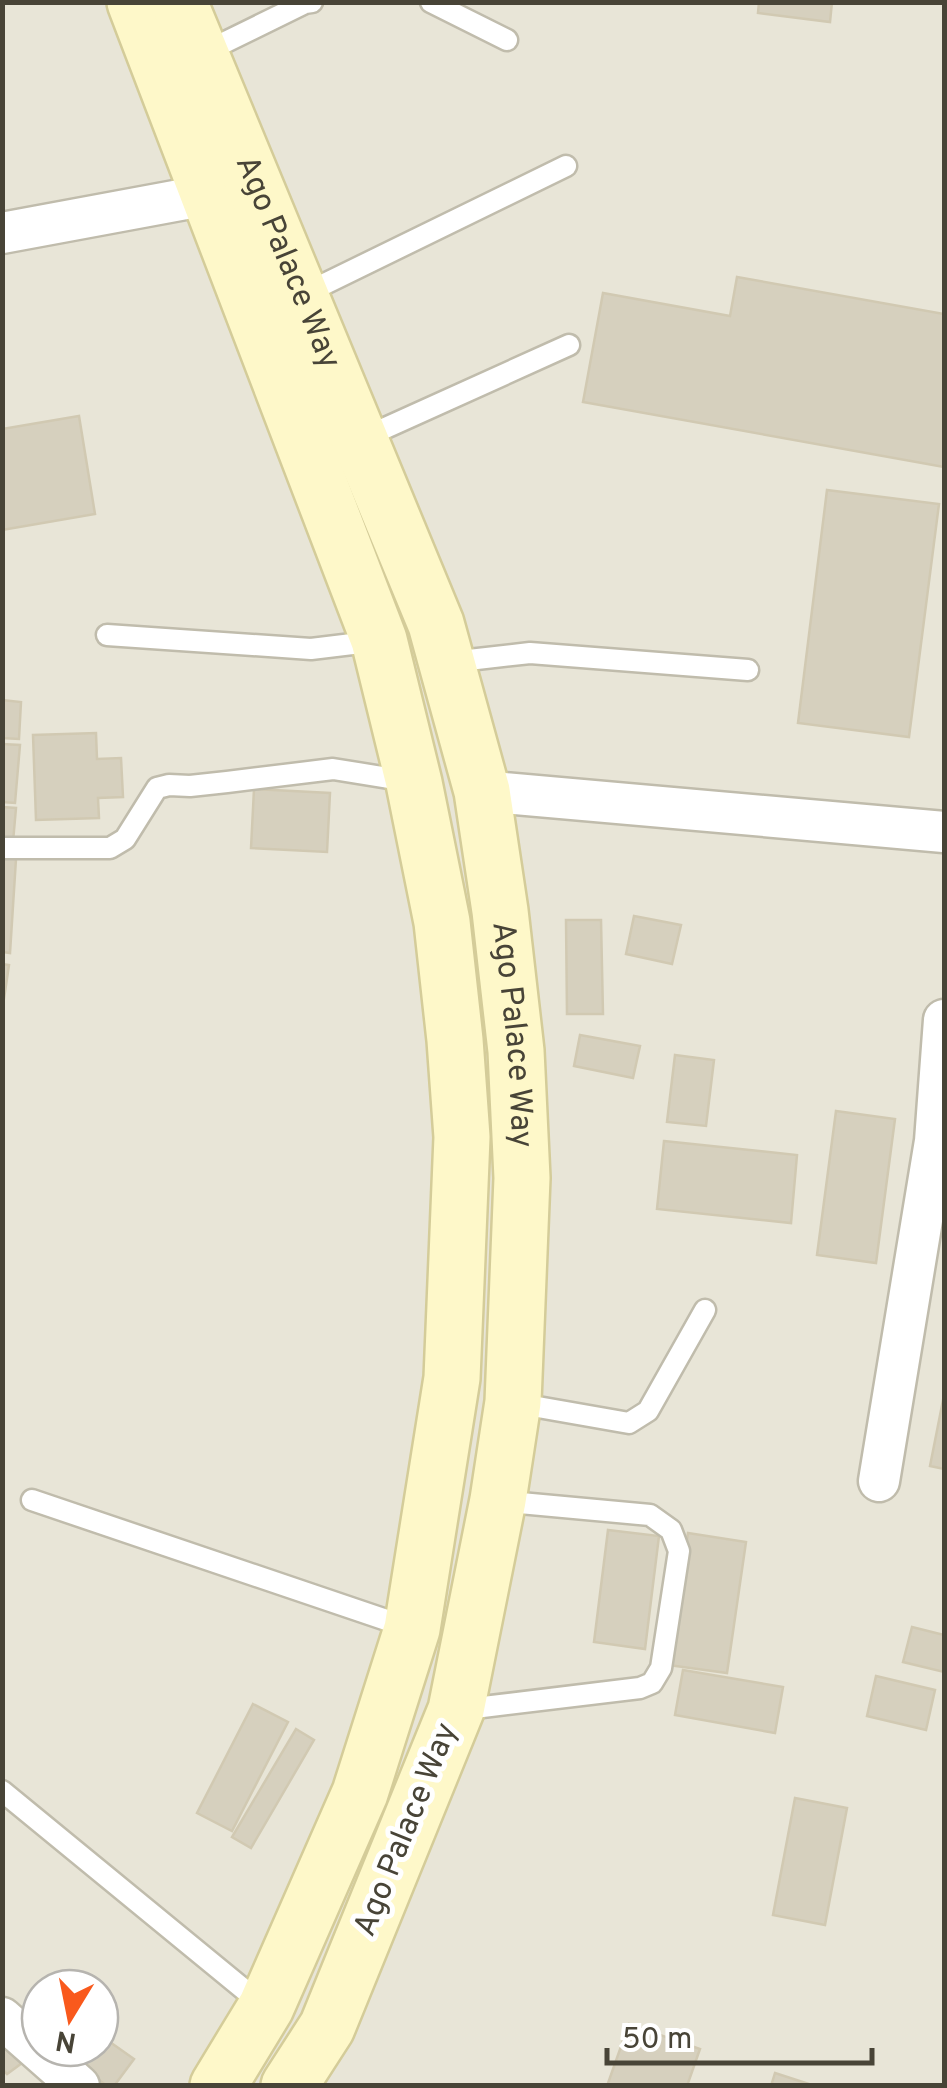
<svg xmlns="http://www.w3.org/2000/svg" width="947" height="2088" viewBox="0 0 947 2088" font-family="Overpass,sans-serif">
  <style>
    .residential { fill: #e8e5d7; fill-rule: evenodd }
    .building { fill: #d6d0be; stroke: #d1c9b2; stroke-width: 2.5 }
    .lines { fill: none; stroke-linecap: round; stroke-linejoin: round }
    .lane-casing { stroke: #c0bcac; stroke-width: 25 }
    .street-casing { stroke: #c0bcac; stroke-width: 45 }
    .secondary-casing { stroke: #d4cc99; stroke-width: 60 }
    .lane { stroke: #fff; stroke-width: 20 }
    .street { stroke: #fff; stroke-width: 40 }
    .secondary { stroke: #fef8c9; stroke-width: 55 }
    .labels { text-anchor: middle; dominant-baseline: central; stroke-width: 10; stroke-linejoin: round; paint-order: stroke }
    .street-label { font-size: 32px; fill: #484437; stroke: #fff }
  </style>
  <rect width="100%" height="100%" fill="#f4f2e9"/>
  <path class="residential" d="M3,3H944V2085L3,2086ZM40,1988H100V2048H40Z"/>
  <g class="building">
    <path d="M759,2H832L830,22L758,13Z"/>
    <path d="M737,277L944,314V467L583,402L603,293L730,316Z"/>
    <path d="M79,416L95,514L2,530V429Z"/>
    <path d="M827,490L939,504L909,737L798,723Z"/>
    <path d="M2,700L21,702L19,739L2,738Z"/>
    <path d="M96,733L97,759L121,758L123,797L98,798L99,818L36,820L33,735Z"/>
    <path d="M2,744L20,745L15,803L2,802Z"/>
    <path d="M254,789L330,793L327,852L251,848Z"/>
    <path d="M2,807L16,808L13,842L2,841Z"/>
    <path d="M2,858L16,859L10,953L2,952Z"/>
    <path d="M634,916L681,925L672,964L626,954Z"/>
    <path d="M566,920H601L603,1014H567Z"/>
    <path d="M2,964L9,965L2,1012Z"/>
    <path d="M580,1035L640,1046L633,1078L574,1066Z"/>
    <path d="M675,1055L714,1060L706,1126L667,1122Z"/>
    <path d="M836,1111L895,1119L876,1263L817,1255Z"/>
    <path d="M664,1141L797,1155L791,1223L657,1209Z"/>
    <path d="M944,1395V1469L930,1466Z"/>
    <path d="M608,1530L659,1536L645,1649L594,1642Z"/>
    <path d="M688,1533L746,1542L727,1673L668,1665Z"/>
    <path d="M912,1627L944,1635V1672L903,1662Z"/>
    <path d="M683,1670L783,1687L775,1733L675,1715Z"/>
    <path d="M876,1676L935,1690L926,1730L867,1716Z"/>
    <path d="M253,1704L288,1722L232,1831L197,1813Z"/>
    <path d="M296,1729L314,1740L251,1848L232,1837Z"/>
    <path d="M795,1798L847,1808L825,1925L773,1915Z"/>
    <path d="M629,2024L700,2049L687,2086H607Z"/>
    <path d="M100,2035L134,2059L114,2086H107L70,2058L77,2048H100Z"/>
    <path d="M2,2040L22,2063L7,2074L2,2069Z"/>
    <path d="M775,2073L815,2086H771Z"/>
  </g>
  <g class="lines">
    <g class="lane-casing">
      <g id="lane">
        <path d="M431,2L507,40"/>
        <path d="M201,54L305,3L312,2"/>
        <path d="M302,295L566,166"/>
        <path d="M361,439L569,345"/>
        <path d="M107,635L311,649L377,641"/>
        <path d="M451,662L530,653L748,670"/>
        <path d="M2,848H110L125,839L157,788L169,785L190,786L227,782L333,769L407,781"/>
        <path d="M515,1403L629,1423L648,1411L705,1310"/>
        <path d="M32,1500L410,1628"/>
        <path d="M458,1710L640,1688L652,1683L661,1668L679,1551L671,1530L650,1515L499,1501"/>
        <path d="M2,1791L264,2006"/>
      </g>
    </g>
    <g class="street-casing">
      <g id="street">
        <path d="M2,233L207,195"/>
        <path d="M482,791L944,832"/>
        <path d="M879,1481L935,1141L944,1020"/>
        <path d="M2,2018L79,2086"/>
      </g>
    </g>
    <g class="secondary-casing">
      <g id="secondary">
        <path d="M135,2L379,640L414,783L442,922L455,1040L462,1137L452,1378L412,1629L360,1793L266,2007L218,2086"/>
        <path id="s1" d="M179,2L436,624L482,791L500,911L516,1051L522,1178L513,1402L498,1500L456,1710L327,2027L289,2086"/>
      </g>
    </g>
    <use href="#lane" class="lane"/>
    <use href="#street" class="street"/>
    <use href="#secondary" class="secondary"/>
  </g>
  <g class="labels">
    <g class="street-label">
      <text stroke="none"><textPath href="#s1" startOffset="282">Ago Palace Way</textPath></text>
      <text stroke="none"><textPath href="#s1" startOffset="1092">Ago Palace Way</textPath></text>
      <text transform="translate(407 1830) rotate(-68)">Ago Palace Way</text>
    </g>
  </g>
  <rect width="947" height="2088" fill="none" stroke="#484437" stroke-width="10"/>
  <g transform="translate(70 2018) rotate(190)"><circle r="48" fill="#ffffff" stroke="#b6b4af" stroke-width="2.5"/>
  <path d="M0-8L18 38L0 25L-18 38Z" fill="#f9591c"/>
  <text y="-15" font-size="28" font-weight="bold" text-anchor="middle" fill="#484437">N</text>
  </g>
  <path d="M607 2048v15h265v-15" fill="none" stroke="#484437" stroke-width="5"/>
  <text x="622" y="2048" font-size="30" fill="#484437" stroke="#ffffff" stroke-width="8" paint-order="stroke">50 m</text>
</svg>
